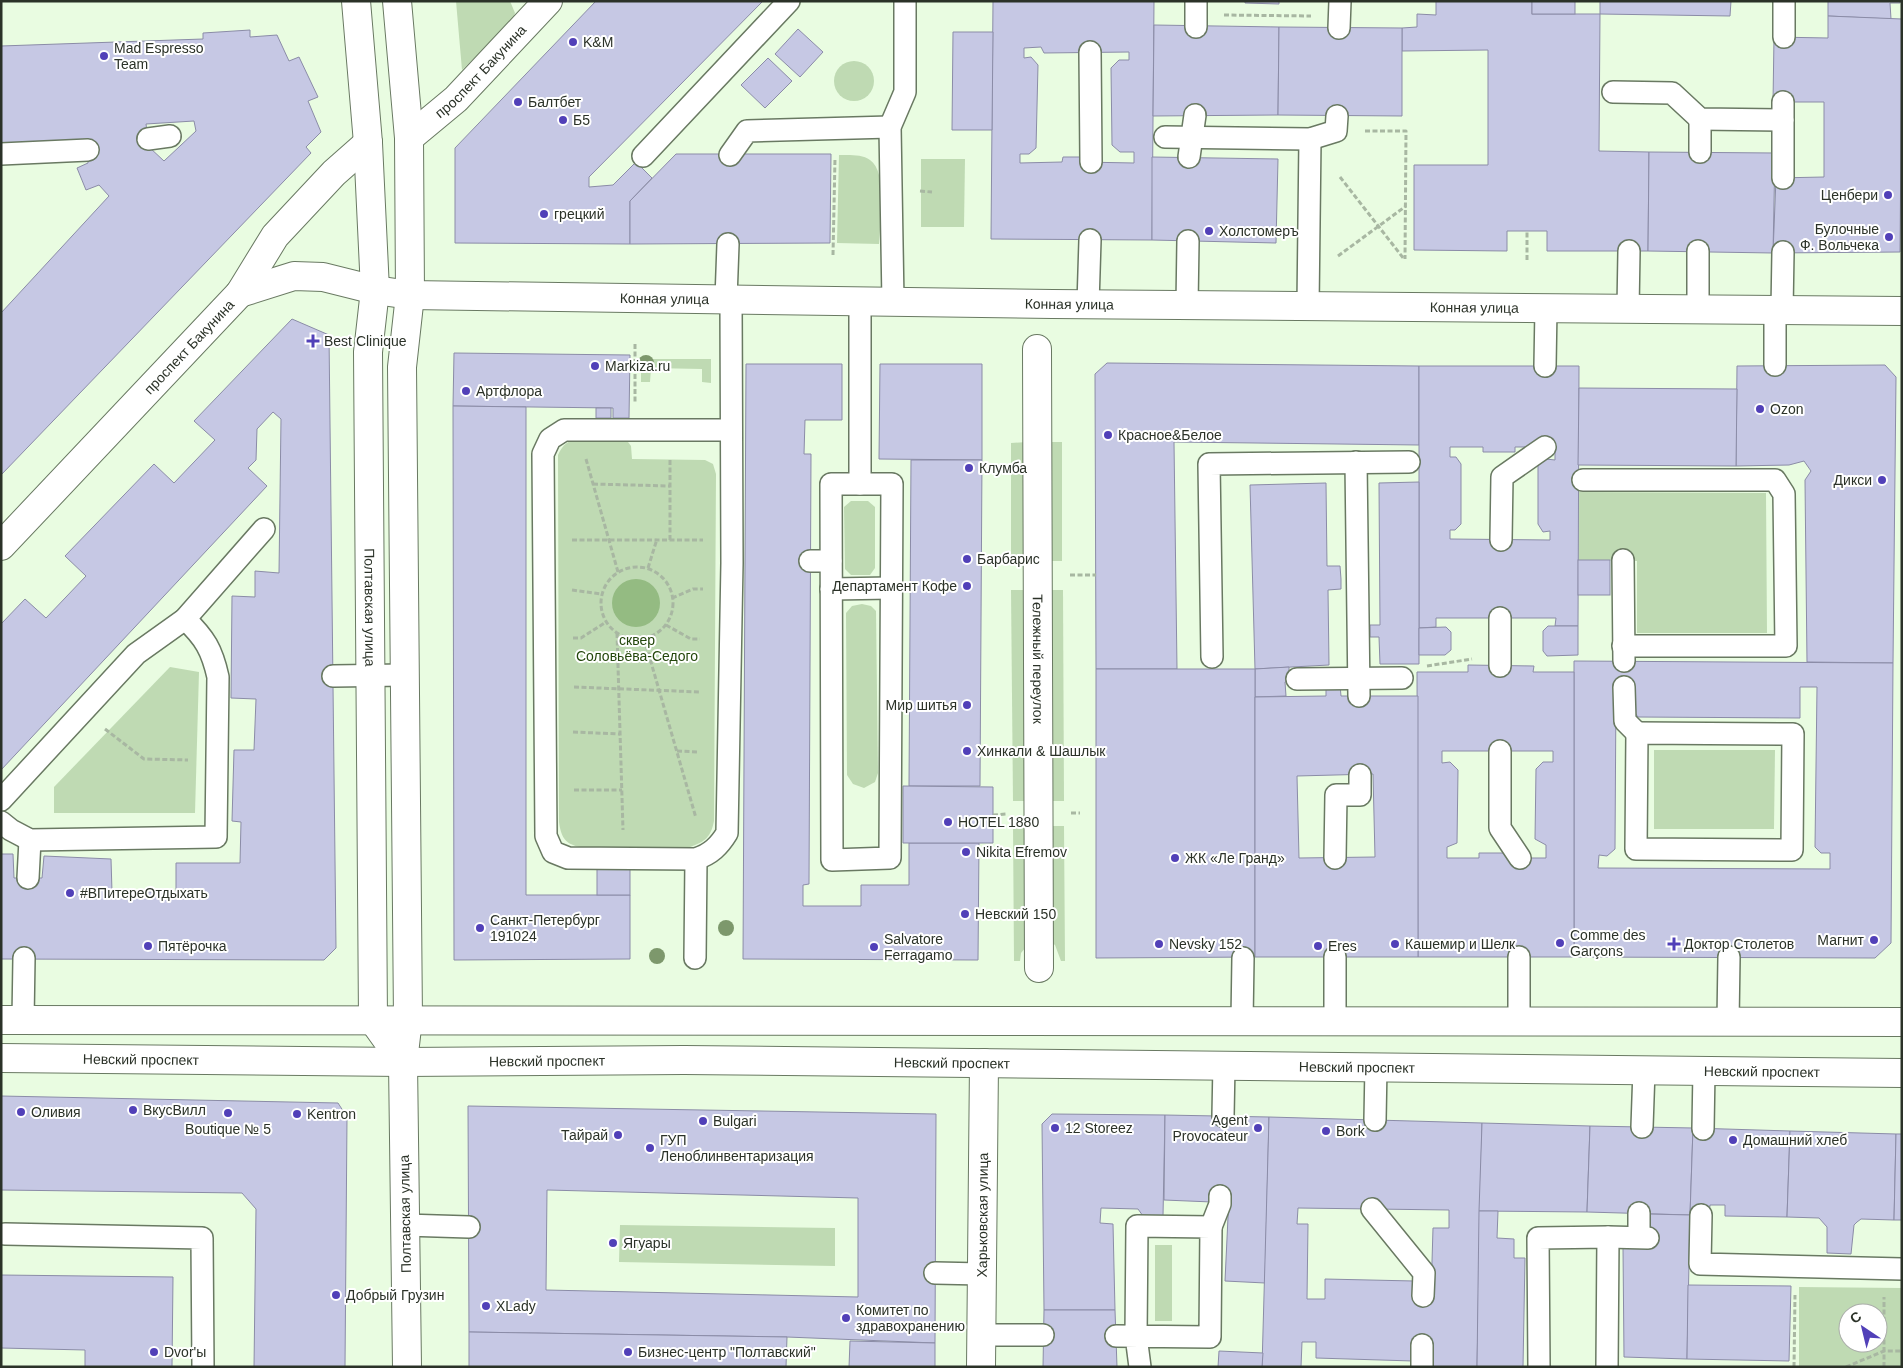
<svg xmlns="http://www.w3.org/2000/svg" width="1903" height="1368" viewBox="0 0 1903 1368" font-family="Helvetica,sans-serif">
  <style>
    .green { fill: #bfdab3; fill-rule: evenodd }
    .water { fill: #94bb82 }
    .building { fill: #c6c8e4; stroke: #8b8ca7; fill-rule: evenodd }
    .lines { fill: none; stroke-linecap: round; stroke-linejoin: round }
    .lane-casing { stroke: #697962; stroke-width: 24 }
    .street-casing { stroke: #697962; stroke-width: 30 }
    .secondary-casing { stroke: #697962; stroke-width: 30 }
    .primary-casing { stroke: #697962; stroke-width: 30 }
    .path { stroke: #a8b7a2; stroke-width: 3; stroke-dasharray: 5 2.5; stroke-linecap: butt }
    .lane { stroke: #fff; stroke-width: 21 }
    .street { stroke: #fff; stroke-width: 28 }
    .secondary { stroke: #fff; stroke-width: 28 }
    .primary { stroke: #fff; stroke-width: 28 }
    .tree { fill: #7d986c }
    .poi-dot { fill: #5140b8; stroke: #fff; stroke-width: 2 }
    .labels { text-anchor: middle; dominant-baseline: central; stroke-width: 4; stroke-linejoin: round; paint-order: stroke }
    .poi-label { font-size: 14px; fill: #2b3228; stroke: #fff; text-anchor: start }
    .street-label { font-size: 14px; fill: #2b3228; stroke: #fff }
    .park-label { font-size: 14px; fill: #24470c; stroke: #fff }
  </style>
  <rect width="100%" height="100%" fill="#e9fce1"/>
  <g class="green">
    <path d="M456,1H510L515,13L512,21L462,70Z"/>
    <circle cx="854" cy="81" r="20"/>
    <path d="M839,155C849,155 862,154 870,160C888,172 880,224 879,244L837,243Z"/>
    <path d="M921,159H965L964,227H921Z"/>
    <path d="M641,359H711V383L702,382V369L651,368L650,382H641Z"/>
    <path d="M579,438H625L631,446L632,459L705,460L713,464L716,474L714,821C711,837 705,842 690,847H580C565,844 561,837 559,822L558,455C563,444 568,441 579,438Z"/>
    <path d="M1027,442L1028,561H1011V443Z"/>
    <path d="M1045,442H1062V561H1046Z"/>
    <path d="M1578,492L1766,493L1767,633H1637V561L1578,560Z"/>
    <path d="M851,501H868L875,507V568L870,575H851L845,569L844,507Z"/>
    <path d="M1011,590H1028L1030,801H1013Z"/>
    <path d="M1046,590H1063L1064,801H1047Z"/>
    <path d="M862,604L871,606L876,611L878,773L875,782L864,788L853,784L847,775L846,613L852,606Z"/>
    <path d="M170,667L199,672L195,813H54V787Z"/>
    <path d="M1654,750H1775L1774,829H1654Z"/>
    <path d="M1013,826H1030L1031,941L1021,953L1020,961H1014Z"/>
    <path d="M1048,826H1064L1065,961H1061L1055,945L1048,940Z"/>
    <path d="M620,1225L835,1228V1266L619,1262Z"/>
    <rect x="1155" y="1245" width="17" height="76"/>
    <path d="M1799,1287L1902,1288V1367H1799ZM1848,1313H1878V1343H1848Z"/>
  </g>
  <circle class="water" cx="636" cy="603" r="24"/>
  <g class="building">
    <path d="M596,1H763L589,177V187L613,185L636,162L652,178L630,201V244L455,243V148Z"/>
    <path d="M993,1H1154L1152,240L991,239ZM1041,47L1044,53L1129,52V60H1119L1111,68L1112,145L1120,152H1134V163L1082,162L1081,157H1063L1062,162L1020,163V154H1029L1036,148L1038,65L1031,57L1024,58V48Z"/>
    <path d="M1245,1H1279V4L1245,3Z"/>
    <path d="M1436,1H1532V14H1600L1599,151L1649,152L1648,251H1547V231H1507V251L1414,250V165H1488V50L1402,51V28L1417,27V14L1436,15Z"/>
    <rect x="1532" y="1" width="43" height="13"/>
    <path d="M1600,1H1731L1730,16L1600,14Z"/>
    <path d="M1828,1H1900V3H1890L1891,19L1828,16Z"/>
    <path d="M1828,16L1902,19L1900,252L1773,253L1776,178L1824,177V102H1773L1774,37L1828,38Z"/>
    <path d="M1154,25L1279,27L1278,115L1153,116Z"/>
    <path d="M1279,27L1402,28V116L1278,115Z"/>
    <path d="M798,29L823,52L800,77L775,54Z"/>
    <path d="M250,30V37L277,35L289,61L299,57L318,97L308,101L321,132L306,147L311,153L1,475V313L109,196L99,185L86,190L77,168L88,163V140L1,143V46L203,39V33ZM194,121L196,131L164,161L149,147L146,124Z"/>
    <path d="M953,32H993L992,130H952Z"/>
    <path d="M768,58L792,81L765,108L741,85Z"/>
    <path d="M1649,152L1775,153L1773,253L1648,251Z"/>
    <path d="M676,154H831L830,243L630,244V201Z"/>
    <path d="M1152,157L1278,159L1276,243L1152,240Z"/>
    <path d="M292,319L329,335L336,948L324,960L1,959V854H13L14,878H42L44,856L111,859L112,892H176V863H240L241,822L232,821L234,750H254L256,699L231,698L232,596L255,597V571L279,573L281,419L273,412L257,429L256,460L248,468L267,486L1,770V624L25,599L46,618L86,576L65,556L154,464L174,483L215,440L194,421Z"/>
    <path d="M454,353L630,355L629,418H613V408L453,406Z"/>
    <path d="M1107,363L1419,366V445L1174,442L1177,669H1096L1095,374Z"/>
    <path d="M746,364H842V420H805L804,454H811L809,884L803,885V906H861V885H909V843H979L978,960L743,959Z"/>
    <path d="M880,364H982V460L879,459Z"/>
    <path d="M1885,365L1896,377L1893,663L1807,662L1805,480L1811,471L1804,461L1789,465L1736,466L1737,366Z"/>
    <path d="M1419,366H1579L1578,626H1555L1556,618H1436V627L1419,628ZM1450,447H1483V452H1515V447H1555V460L1546,459L1538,465V524L1543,532L1550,531V540L1450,539V530H1455L1461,524V464L1456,457H1450Z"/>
    <path d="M1579,388L1737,389L1736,466L1578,465Z"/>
    <path d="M453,406L526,407V895H630V959L454,960Z"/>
    <rect x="596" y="408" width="15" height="10"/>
    <path d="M911,460H982L980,786H909Z"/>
    <path d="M1419,482V664H1380L1379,637H1370V625H1380L1379,483Z"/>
    <path d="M1326,483L1327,566H1340L1341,579V589L1328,590L1329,665L1255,669L1250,485Z"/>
    <rect x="1578" y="560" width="32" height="35"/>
    <path d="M1548,626H1578V655L1547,656L1543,651V631Z"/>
    <path d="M1446,627L1451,632V650L1445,655H1419V628Z"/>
    <path d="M1574,661L1893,663L1891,943L1875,958L1574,957ZM1616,687L1638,717L1800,718V687H1817L1815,847L1821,853H1830V869L1598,868L1599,855L1607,856L1615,849Z"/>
    <path d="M1468,665L1534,666L1533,672H1574V957H1418L1417,672H1468ZM1442,751H1553V762H1543L1536,769L1535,839L1546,845V858H1511V853H1479V858H1447V847L1457,843L1458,770L1450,762L1442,763Z"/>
    <path d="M1289,667V681L1285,682L1286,696L1255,697V669Z"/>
    <path d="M1096,669H1255V957L1096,958Z"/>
    <path d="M1340,685L1341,696H1418V957H1255V697L1326,696V686ZM1373,774L1375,857L1299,858L1297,776Z"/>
    <path d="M903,786L993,787V843H903Z"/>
    <rect x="597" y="867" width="33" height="28"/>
    <path d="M1,1096L338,1103L347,1117L345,1367H254L256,1209L242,1193L1,1190Z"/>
    <path d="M468,1106L936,1114L935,1343L787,1337L469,1332ZM547,1190L858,1198V1297L546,1290Z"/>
    <path d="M1052,1114L1165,1115L1163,1216H1143L1138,1209L1101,1208L1100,1223L1113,1224L1115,1310H1044L1042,1124Z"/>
    <path d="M1165,1115L1269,1117L1265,1283L1225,1281L1229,1196L1212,1202L1164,1200Z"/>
    <path d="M1269,1117L1482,1123L1477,1367H1432L1433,1345L1413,1344V1361L1316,1358V1342H1302L1301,1367H1262ZM1298,1208L1449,1210V1228H1433L1431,1296L1414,1281L1325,1279V1299H1307L1308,1224H1297Z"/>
    <path d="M1482,1123L1590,1126L1587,1212L1479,1211Z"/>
    <path d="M1590,1126L1693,1128L1690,1215L1587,1212Z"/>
    <path d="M1693,1128L1790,1131L1787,1217L1725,1216V1205H1710L1709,1215H1690Z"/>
    <path d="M1790,1131L1896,1134L1894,1220L1861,1219L1857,1222L1854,1225L1851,1254L1827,1253V1227L1819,1218L1787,1217Z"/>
    <path d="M1896,1134H1902V1220H1894Z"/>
    <path d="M1479,1211H1498L1497,1238L1514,1239V1258H1525L1523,1367H1477Z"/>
    <path d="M1648,1214L1690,1215L1687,1359L1624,1357L1623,1248Z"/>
    <path d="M1,1275L173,1277L172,1367H85V1350L1,1348Z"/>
    <path d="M1688,1285L1791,1286L1789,1361L1687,1359Z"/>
    <path d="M1044,1310H1115L1117,1367H1043Z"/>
    <path d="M469,1332L787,1337L786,1367H469Z"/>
    <path d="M850,1341L935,1343V1367H849Z"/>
    <path d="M1219,1351L1263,1353L1262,1367H1218Z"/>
  </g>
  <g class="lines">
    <g class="lane-casing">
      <g id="lane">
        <path d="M1196,1V27"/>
        <path d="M1339,28L1340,1"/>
        <path d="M1784,37V1"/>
        <path d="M1090,52L1091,162"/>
        <path d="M1613,92L1672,93L1700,119L1783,120"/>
        <path d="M1165,137L1310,139L1336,131L1337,116"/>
        <path d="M148,139L170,136"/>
        <path d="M1700,152V119"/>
        <path d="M1,154L88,150"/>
        <path d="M730,155L747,131L890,127"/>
        <path d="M643,156L789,1"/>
        <path d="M1189,157L1195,115"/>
        <path d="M1783,178V102"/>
        <path d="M726,299L728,244"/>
        <path d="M731,300C731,387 731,475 732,563L727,833C719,846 711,854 696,859L568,858L553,852L546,836L543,454L550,439L564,430H731"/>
        <path d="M860,301V484"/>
        <path d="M893,302L890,127L905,92V1"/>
        <path d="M1088,304L1090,240"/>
        <path d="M1187,305L1188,241"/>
        <path d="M1308,306L1310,139"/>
        <path d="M1628,309L1629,251"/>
        <path d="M1698,309V251"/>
        <path d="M1782,310L1783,252"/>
        <path d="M1775,365V310"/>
        <path d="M1545,366L1546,308"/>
        <path d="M1356,462L1359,696"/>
        <path d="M1583,480H1775L1784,494L1786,646H1623"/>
        <path d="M831,484H892L890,858L832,860Z"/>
        <path d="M1501,540L1502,477L1545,447"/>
        <path d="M1623,560L1624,661"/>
        <path d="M810,561H831"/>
        <path d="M831,589L891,588"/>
        <path d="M1212,657L1209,464L1409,462"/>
        <path d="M1500,666V618"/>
        <path d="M333,676L405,675"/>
        <path d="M1297,679L1402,678"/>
        <path d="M1624,687L1625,721L1637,733"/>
        <path d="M1637,733L1793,734L1792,850L1636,849Z"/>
        <path d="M1500,751V828L1520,858"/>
        <path d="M1,800L136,654L185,619L264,529"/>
        <path d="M1,822L11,830L30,840L216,837L218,677C212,650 205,638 185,619"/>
        <path d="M1335,858L1336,795H1360V775"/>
        <path d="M28,878L30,840"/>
        <path d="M695,958L696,859"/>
        <path d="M23,1020L24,958"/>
        <path d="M1242,1021L1243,958"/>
        <path d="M1335,1021V957"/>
        <path d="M1519,1022V957"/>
        <path d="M1728,1022L1729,957"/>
        <path d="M1223,1116L1224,1064"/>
        <path d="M1375,1120L1376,1066"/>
        <path d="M1642,1127L1644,1070"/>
        <path d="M1703,1129L1704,1070"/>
        <path d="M1372,1209L1424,1273L1423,1296"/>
        <path d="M1701,1215L1700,1264L1902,1269"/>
        <path d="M405,1225L469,1227"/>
        <path d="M1211,1227L1220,1204V1196"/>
        <path d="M5,1234L202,1238L203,1367"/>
        <path d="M1608,1237L1648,1238"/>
        <path d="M1639,1237V1213"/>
        <path d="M935,1273L982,1274"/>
        <path d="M982,1335H1043"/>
        <path d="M1116,1336L1210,1337L1211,1227L1137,1226L1136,1336L1140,1367"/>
        <path d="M1422,1367V1345"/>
        <path d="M1539,1367L1538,1238L1608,1237L1607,1367"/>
      </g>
    </g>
    <g class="street-casing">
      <g id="street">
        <path id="s1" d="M368,143L375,290L368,352L373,1020L403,1062"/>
        <path id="s2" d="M240,293L294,276L323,277L375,290L410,295L1053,304L1902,311"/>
        <path id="s3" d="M1037,349L1039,968"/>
        <path id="s4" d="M1,1058L403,1062"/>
        <path id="s5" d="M981,1367L984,1063"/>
      </g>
    </g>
    <g class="secondary-casing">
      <g id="secondary">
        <path d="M356,1L368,143"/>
        <path d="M397,1L409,138L410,295L402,367L408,1019"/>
        <path id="s6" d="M409,138L456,99L548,1"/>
        <path id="s7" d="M1,546L240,293L275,236L334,173L368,143"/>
      </g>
    </g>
    <g class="primary-casing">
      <g id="primary">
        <path d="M1,1020L1902,1022"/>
        <path id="s8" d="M403,1062L684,1060L1902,1073"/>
        <path d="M407,1367L403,1062L408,1019"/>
      </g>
    </g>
    <g class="path">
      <path d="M1224,15L1311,16"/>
      <path d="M1365,131H1406L1405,259"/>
      <path d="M1340,177L1404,259"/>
      <path d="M920,191L932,192"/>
      <path d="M833,255L835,158"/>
      <path d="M1338,256L1406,206"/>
      <path d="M1527,260V231"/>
      <path d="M635,344V402"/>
      <path d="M586,459L618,572"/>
      <path d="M593,484L670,486"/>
      <path d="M572,540H703"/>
      <path d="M670,540V460"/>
      <circle cx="637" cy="603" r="36"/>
      <path d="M648,568L657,539"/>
      <path d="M1070,575H1096"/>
      <path d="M572,590L601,594"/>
      <path d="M672,598L693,589H703"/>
      <path d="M666,625L691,639H700"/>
      <path d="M617,633L623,830"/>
      <path d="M573,638H581L606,622"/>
      <path d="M644,638L696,818"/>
      <path d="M1427,666L1472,659"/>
      <path d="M574,687L700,692"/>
      <path d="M105,729L144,759L188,760"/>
      <path d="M573,732L620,734"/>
      <path d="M677,751L698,752"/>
      <path d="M574,790H622"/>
      <path d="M1071,813H1080"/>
      <path d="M993,815L1007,814"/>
      <path d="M1794,1367L1795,1295"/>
      <path d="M1846,1367L1884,1351H1902"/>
      <path d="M1884,1367V1297"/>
    </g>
    <use href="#lane" class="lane"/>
    <use href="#street" class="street"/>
    <use href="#secondary" class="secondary"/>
    <use href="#primary" class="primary"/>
  </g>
  <g class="tree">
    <circle cx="646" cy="363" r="8"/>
    <circle cx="726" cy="928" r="8"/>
    <circle cx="657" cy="956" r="8"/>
  </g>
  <g class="poi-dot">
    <circle cx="573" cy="42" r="5"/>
    <circle cx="104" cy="56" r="5"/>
    <circle cx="518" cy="102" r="5"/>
    <circle cx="563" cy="120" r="5"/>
    <circle cx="1888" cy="195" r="5"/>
    <circle cx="544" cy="214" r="5"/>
    <circle cx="1209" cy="231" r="5"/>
    <circle cx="1889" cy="237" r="5"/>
    <path d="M310.5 333.5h5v5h5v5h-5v5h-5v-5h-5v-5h5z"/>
    <circle cx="595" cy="366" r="5"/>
    <circle cx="466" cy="391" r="5"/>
    <circle cx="1760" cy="409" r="5"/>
    <circle cx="1108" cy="435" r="5"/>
    <circle cx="969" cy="468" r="5"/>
    <circle cx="1882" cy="480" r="5"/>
    <circle cx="967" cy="559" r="5"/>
    <circle cx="967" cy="586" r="5"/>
    <circle cx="967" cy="705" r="5"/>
    <circle cx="967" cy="751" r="5"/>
    <circle cx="948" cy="822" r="5"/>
    <circle cx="966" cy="852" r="5"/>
    <circle cx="1175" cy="858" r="5"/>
    <circle cx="70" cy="893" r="5"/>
    <circle cx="965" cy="914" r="5"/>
    <circle cx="480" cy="928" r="5"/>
    <circle cx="1874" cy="940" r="5"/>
    <circle cx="1560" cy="943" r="5"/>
    <circle cx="1159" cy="944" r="5"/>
    <circle cx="1395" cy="944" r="5"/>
    <path d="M1671.5 936.5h5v5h5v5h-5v5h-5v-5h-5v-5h5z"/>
    <circle cx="148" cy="946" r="5"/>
    <circle cx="1318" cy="946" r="5"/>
    <circle cx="874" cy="947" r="5"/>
    <circle cx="133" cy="1110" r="5"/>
    <circle cx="21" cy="1112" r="5"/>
    <circle cx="228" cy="1113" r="5"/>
    <circle cx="297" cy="1114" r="5"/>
    <circle cx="703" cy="1121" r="5"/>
    <circle cx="1055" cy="1128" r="5"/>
    <circle cx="1258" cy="1128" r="5"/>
    <circle cx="1326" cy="1131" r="5"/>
    <circle cx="618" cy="1135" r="5"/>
    <circle cx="1733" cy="1140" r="5"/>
    <circle cx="650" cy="1148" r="5"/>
    <circle cx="613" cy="1243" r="5"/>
    <circle cx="336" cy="1295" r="5"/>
    <circle cx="486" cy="1306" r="5"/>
    <circle cx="846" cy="1318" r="5"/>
    <circle cx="154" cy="1352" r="5"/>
    <circle cx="628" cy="1352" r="5"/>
  </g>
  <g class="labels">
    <g class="poi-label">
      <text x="583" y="42">K&amp;M</text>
      <text x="114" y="48">Mad Espresso<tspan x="114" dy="16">Team</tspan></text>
      <text x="528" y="102">Балтбет</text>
      <text x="573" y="120">Б5</text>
      <text x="1878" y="195" text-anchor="end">Ценбери</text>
      <text x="554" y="214">грецкий</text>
      <text x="1879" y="229" text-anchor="end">Булочные<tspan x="1879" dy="16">Ф. Вольчека</tspan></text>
      <text x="1219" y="231">Холстомеръ</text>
      <text x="324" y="341">Best Clinique</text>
      <text x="605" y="366">Markiza.ru</text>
      <text x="476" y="391">Артфлора</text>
      <text x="1770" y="409">Ozon</text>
      <text x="1118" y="435">Красное&amp;Белое</text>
      <text x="979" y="468">Клумба</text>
      <text x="1872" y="480" text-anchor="end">Дикси</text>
      <text x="977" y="559">Барбарис</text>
      <text x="957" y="586" text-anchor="end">Департамент Кофе</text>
      <text x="957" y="705" text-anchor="end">Мир шитья</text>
      <text x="977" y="751">Хинкали &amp; Шашлык</text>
      <text x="958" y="822">HOTEL 1880</text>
      <text x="976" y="852">Nikita Efremov</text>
      <text x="1185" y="858">ЖК «Ле Гранд»</text>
      <text x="80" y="893">#ВПитереОтдыхать</text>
      <text x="975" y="914">Невский 150</text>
      <text x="490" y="920">Санкт-Петербург<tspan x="490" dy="16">191024</tspan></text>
      <text x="1570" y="935">Comme des<tspan x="1570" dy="16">Garçons</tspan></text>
      <text x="884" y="939">Salvatore<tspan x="884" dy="16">Ferragamo</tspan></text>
      <text x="1864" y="940" text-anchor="end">Магнит</text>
      <text x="1169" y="944">Nevsky 152</text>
      <text x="1405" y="944">Кашемир и Шелк</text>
      <text x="1684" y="944">Доктор Столетов</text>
      <text x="158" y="946">Пятёрочка</text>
      <text x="1328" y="946">Eres</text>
      <text x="143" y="1110">ВкусВилл</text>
      <text x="31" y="1112">Оливия</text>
      <text x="307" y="1114">Kentron</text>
      <text x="1248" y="1120" text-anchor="end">Agent<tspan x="1248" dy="16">Provocateur</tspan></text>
      <text x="713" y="1121">Bulgari</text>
      <text x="1065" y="1128">12 Storeez</text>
      <text x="228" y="1129" text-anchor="middle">Boutique № 5</text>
      <text x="1336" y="1131">Bork</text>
      <text x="608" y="1135" text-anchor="end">Тайрай</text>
      <text x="660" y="1140">ГУП<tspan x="660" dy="16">Леноблинвентаризация</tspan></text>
      <text x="1743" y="1140">Домашний хлеб</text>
      <text x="623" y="1243">Ягуары</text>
      <text x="346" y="1295">Добрый Грузин</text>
      <text x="496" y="1306">XLady</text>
      <text x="856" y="1310">Комитет по<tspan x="856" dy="16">здравохранению</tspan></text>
      <text x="164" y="1352">Dvor'ы</text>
      <text x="638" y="1352">Бизнес-центр "Полтавский"</text>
    </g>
    <g class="street-label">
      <text stroke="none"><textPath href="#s6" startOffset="98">проспект Бакунина</textPath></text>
      <text stroke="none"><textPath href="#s2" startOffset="429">Конная улица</textPath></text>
      <text stroke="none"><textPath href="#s2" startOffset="834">Конная улица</textPath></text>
      <text stroke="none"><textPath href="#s2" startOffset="1239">Конная улица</textPath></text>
      <text stroke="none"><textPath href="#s7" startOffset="274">проспект Бакунина</textPath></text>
      <text stroke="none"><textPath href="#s1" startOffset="465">Полтавская улица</textPath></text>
      <text stroke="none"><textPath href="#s3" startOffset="310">Тележный переулок</textPath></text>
      <text stroke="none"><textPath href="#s4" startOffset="140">Невский проспект</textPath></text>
      <text stroke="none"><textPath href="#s8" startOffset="144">Невский проспект</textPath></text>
      <text stroke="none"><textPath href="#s8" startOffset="549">Невский проспект</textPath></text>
      <text stroke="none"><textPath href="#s8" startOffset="954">Невский проспект</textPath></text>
      <text stroke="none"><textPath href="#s8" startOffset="1359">Невский проспект</textPath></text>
      <text transform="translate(405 1214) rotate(-91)">Полтавская улица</text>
      <text stroke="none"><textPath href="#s5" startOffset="152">Харьковская улица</textPath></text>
    </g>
    <g class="park-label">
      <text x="637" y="640">сквер<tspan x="637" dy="16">Соловьёва-Седого</tspan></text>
    </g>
  </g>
  <rect width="1903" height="1368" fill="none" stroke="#2b3228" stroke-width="5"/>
  <g transform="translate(1863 1328) rotate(325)"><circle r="24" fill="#ffffff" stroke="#aaada9"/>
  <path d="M0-4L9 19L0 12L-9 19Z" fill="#5140b8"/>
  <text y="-8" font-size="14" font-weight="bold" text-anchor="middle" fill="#2b3228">С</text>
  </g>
</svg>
